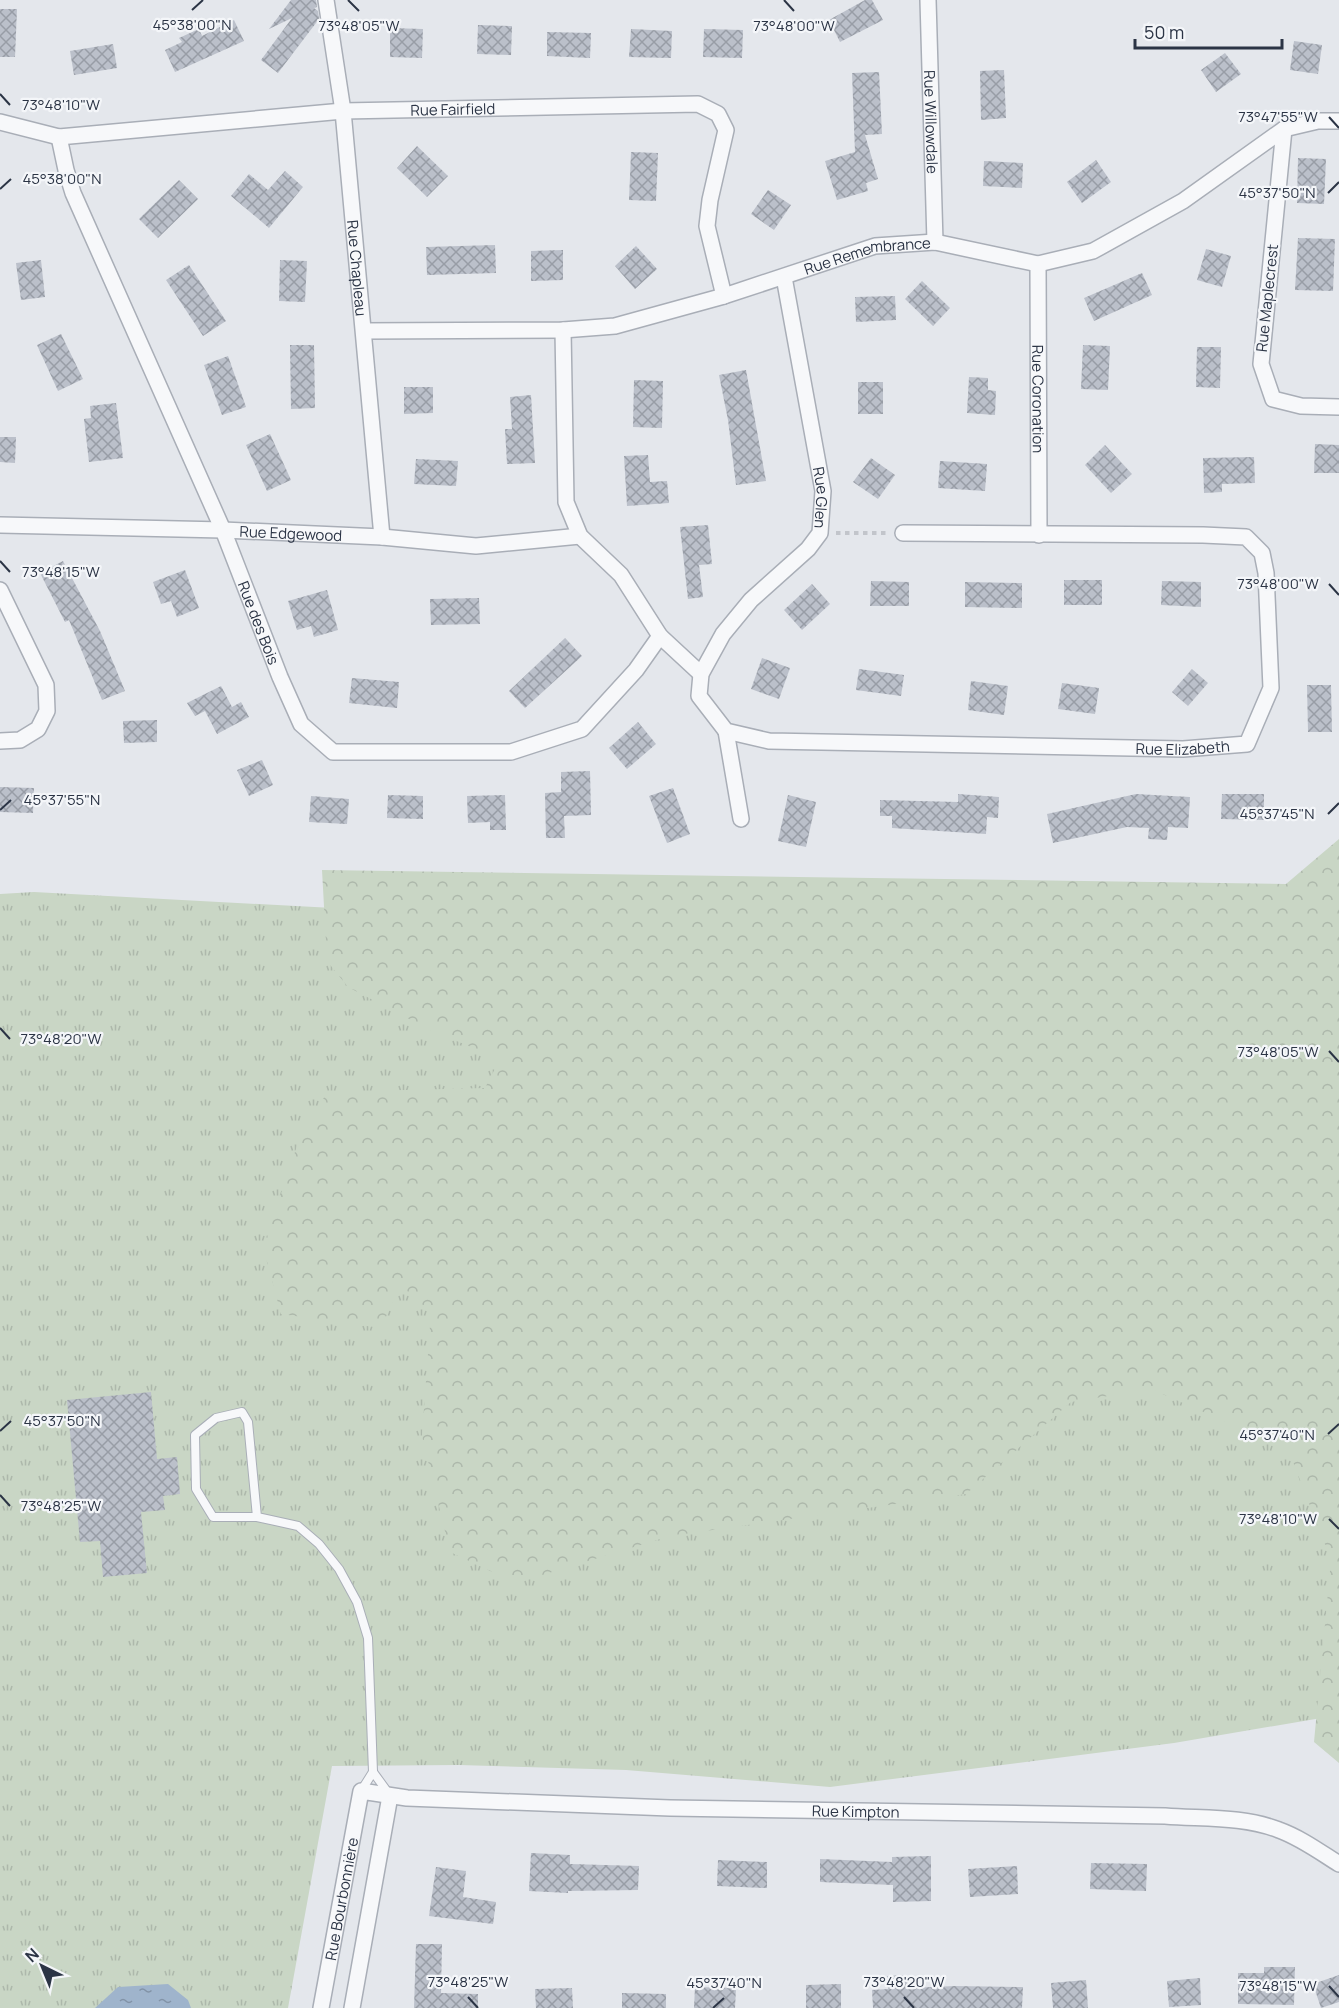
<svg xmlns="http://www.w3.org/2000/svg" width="1339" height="2008" viewBox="0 0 1339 2008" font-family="Manrope,sans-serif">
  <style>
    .grass { fill: url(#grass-tufts) }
    .forest { fill: url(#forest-crowns) }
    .water { fill: url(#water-ripples) }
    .building { fill: url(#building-cross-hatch) }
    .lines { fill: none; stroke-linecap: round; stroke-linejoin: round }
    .service-casing { stroke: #a9aeb7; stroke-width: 10 }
    .minor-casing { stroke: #a9aeb7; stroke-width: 18 }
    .path { stroke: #c2c5cb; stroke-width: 4; stroke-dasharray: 4.5 4.5; stroke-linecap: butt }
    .service { stroke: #f7f8fa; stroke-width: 8 }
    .minor { stroke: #f7f8fa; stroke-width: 15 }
    .ticks { fill: none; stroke: #2b3445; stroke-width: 2 }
    .labels { text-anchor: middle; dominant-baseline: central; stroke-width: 4.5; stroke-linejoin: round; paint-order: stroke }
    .street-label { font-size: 15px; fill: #2b3445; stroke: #f4f6f9 }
    .ticks-label { font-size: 15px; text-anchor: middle; fill: #2b3445; stroke: #f4f6f9; stroke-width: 4.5; stroke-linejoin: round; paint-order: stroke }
  </style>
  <defs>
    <pattern id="grass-tufts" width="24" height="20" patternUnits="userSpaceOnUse" patternTransform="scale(1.5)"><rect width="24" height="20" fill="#c9d6c5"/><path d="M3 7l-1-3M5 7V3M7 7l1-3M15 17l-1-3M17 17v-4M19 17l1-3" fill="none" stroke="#adb8ab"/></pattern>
    <pattern id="forest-crowns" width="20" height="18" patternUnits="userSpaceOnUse" patternTransform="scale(1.5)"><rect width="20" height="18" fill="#c9d6c5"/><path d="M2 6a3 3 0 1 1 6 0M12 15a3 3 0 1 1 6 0" fill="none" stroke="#adb8ab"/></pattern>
    <pattern id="water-ripples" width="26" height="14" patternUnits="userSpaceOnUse" patternTransform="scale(1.5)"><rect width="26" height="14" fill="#9fb4cc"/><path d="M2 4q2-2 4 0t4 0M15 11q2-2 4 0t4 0" fill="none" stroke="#8293a7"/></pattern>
    <pattern id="building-cross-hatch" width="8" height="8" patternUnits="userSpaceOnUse" patternTransform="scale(1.5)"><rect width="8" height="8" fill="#bbc0ca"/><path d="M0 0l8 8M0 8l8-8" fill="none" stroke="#989da6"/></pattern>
  </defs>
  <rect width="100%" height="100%" fill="#e4e7ec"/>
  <path class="grass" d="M34,892L538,919L1330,1304L1339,1715L1174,1743L830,1787L626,1770L459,1765L332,1766L288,2008H0V894Z"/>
  <path class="forest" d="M1339,839V1763L1314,1742L1331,1560L1288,1449L1151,1389L1071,1402L966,1494L670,1536L516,1583L450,1552L422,1436L431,1312L400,1285L381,1328L281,1314L263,1247L297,1146L327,1092L485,1088L500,1059L430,1030L348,987L327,961L322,870L1286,884Z"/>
  <path class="water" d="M168,1984L188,2000L191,2008H95L118,1987Z"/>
  <g class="building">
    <path d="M291,0H316L317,7L314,8L318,11L319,19L278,73L261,60L292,18L269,29Z"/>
    <path d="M865,0H872L883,20L840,42L829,20Z"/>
    <path d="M0,9H17L15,57H0Z"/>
    <path d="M234,20L244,41L175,72L165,50L182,42L179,38L199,29L202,36Z"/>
    <path d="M478,25L512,26L511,55L477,54Z"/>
    <path d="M390,28L423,29L422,58L390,57Z"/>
    <path d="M631,29L672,31L671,58L629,57Z"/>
    <path d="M704,29L743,30L742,58L703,57Z"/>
    <path d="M547,32L591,33L590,58L547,56Z"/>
    <path d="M1294,41L1322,45L1318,74L1290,70Z"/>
    <path d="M113,44L117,68L74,75L70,51Z"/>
    <path d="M1225,53L1241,74L1216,92L1201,70Z"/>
    <path d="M1004,70L1006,118L981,120L980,71Z"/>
    <path d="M879,72L882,134L865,135L878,179L866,183L868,191L837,200L825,161L855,152L852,73Z"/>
    <path d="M417,146L448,176L427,197L397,168Z"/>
    <path d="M631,152L658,153L656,201L629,200Z"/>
    <path d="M1298,158L1326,159L1324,204L1297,203Z"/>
    <path d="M1096,160L1111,182L1082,203L1067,182Z"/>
    <path d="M984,161L1023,163L1022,188L983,186Z"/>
    <path d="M285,171L303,187L269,228L231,196L249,174L268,190Z"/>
    <path d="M179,180L198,199L158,238L139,219Z"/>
    <path d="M768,190L791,205L774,230L751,214Z"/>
    <path d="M1298,238L1335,239L1333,291L1295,290Z"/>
    <path d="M495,245L496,273L427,275L426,247Z"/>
    <path d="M636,246L657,269L635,289L615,266Z"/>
    <path d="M1206,249L1231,256L1222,287L1197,280Z"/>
    <path d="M563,250V280L531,281V251Z"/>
    <path d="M41,260L45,297L21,300L16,263Z"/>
    <path d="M280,260L307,261L305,302L279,301Z"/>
    <path d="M189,265L226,321L203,336L166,280Z"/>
    <path d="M1142,273L1152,295L1094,321L1084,298Z"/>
    <path d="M922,281L950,308L933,326L905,299Z"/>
    <path d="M895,296L896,320L856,322L855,297Z"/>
    <path d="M61,334L83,379L58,391L37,345Z"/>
    <path d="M290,345H314L315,408L291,409Z"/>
    <path d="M1083,345L1110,346L1108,390L1081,389Z"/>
    <path d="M1197,347H1221L1220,388L1196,387Z"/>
    <path d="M228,356L246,407L222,415L204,365Z"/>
    <path d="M746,370L766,481L736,485L728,420L719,375Z"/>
    <path d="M969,377L988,378V390L996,391L995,415L967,413Z"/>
    <path d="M634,380L663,381L662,428L633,427Z"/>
    <rect x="858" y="382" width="25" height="32"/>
    <path d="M404,387H433V413L404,414Z"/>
    <path d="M531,395L535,463L507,464L505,429H512L510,397Z"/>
    <path d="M116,403L123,458L89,462L84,419L91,418L90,406Z"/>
    <path d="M270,434L291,480L267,491L246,445Z"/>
    <path d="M0,437H16L15,463L0,462Z"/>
    <path d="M1315,444L1339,445V473H1314Z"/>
    <path d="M1105,445L1132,474L1111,493L1085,465Z"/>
    <path d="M648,455L650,482L667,481L669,503L627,506L624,456Z"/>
    <path d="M1254,457L1255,483L1222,484V492L1204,493L1203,458Z"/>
    <path d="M871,458L895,475L878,499L853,482Z"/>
    <path d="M416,459L458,461L456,486L414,484Z"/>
    <path d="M940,461L987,464L985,491L938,488Z"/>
    <path d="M708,525L712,564L699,565L703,597L688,599L680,527Z"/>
    <path d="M63,561L100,631L125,691L102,700L69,620L65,622L40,573Z"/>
    <path d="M185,570L199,608L177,617L171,601L161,604L153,582Z"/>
    <rect x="1064" y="580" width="38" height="25"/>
    <path d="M871,581L909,582V606H870Z"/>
    <path d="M1162,581L1201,582V607L1161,605Z"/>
    <path d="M965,582L1022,583V608L965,607Z"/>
    <path d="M812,584L830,604L802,630L784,610Z"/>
    <path d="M327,590L338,630L314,637L311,626L297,630L288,601Z"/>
    <path d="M479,598L480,624L431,625L430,599Z"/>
    <path d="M565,638L582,656L525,708L509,691Z"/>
    <path d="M762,658L790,668L779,699L751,689Z"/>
    <path d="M859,669L904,675L901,696L856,690Z"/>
    <path d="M1192,669L1208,683L1188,706L1172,692Z"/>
    <path d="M352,678L399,682L397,708L349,703Z"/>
    <path d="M971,681L1008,686L1004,715L968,710Z"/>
    <path d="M1062,683L1099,688L1095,714L1058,709Z"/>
    <path d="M1307,685H1331L1332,732H1308Z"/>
    <path d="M221,686L232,707L241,702L249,717L217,734L205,711L195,716L187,703Z"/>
    <path d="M157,720V742L124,743L123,721Z"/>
    <path d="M638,722L656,744L627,769L609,748Z"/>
    <path d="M262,760L273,785L249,796L237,770Z"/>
    <path d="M590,771L591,815L564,816L565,838H546L545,793L561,792V772Z"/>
    <path d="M0,787L34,788L33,813L0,812Z"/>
    <path d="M673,788L690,834L667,843L649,796Z"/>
    <path d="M958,794L999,797L998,818L987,817L986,834L892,828V816H880V800L958,802Z"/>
    <path d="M1136,794L1190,797L1188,828L1168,827L1167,840L1148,839L1149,828L1127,827L1053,843L1047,814Z"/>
    <path d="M1222,794H1264V820L1221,819Z"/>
    <path d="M388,795L423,796V819L387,818Z"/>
    <path d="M505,795L506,830H490V822L468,823L467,796Z"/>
    <path d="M788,795L816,802L806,847L778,841Z"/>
    <path d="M311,796L349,799L347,824L309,822Z"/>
    <path d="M151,1392L157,1459L177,1457L180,1494L163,1496L165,1510L141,1512L147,1573L103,1577L100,1541L80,1542L67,1400Z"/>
    <path d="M531,1853L570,1855V1864L639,1866L638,1890L568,1891V1893L529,1891Z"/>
    <path d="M931,1856V1901L893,1902V1885L820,1882V1859L892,1862V1857Z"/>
    <path d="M718,1860L767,1862V1888L717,1886Z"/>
    <path d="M1091,1863L1147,1864L1146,1891L1090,1889Z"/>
    <path d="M1017,1866L1018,1894L970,1897L968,1869Z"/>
    <path d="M436,1867L466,1871L463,1897L496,1902L493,1924L429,1916Z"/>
    <path d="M416,1944H442L441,1993L478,1994V2008H414Z"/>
    <path d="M1264,1967H1295L1294,2005L1238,2004V1973H1264Z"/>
    <path d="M907,1975L908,1988L955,1986L1023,1987L1022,2008H873L872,1990L888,1989L887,1976Z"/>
    <path d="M1339,1975V2002L1321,2008L1313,1984Z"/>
    <path d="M1200,1978L1201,2005L1169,2007L1167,1981Z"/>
    <path d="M1086,1980L1088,2008H1053L1051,1983Z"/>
    <path d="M841,1984V2008H806V1985Z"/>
    <path d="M695,1987L736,1988L735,2008H694Z"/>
    <path d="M572,1988L573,2008H536L535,1989Z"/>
    <path d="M622,1993L666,1994V2008H622Z"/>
  </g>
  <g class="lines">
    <g class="service-casing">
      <g id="service">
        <path d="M257,1517L248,1422L242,1412L216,1418L195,1435L196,1489L213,1517H257L298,1526L319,1544L339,1569L357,1602L368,1638L373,1772L389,1794"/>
        <path d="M361,1791L373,1772"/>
      </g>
    </g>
    <g class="minor-casing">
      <g id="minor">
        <path id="s1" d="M326,0L343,111L382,537"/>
        <path id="s2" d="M928,0L935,242"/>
        <path id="s3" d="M0,122L59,137L343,111L698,104L718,114L726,130L710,200L707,226L724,296"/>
        <path d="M1284,129L1261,364L1273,399L1301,406L1339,407"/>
        <path id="s4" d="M59,137L66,170L73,193L223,530L280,677L301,724L333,752H511L582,729L636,670L660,636"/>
        <path id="s5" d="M1038,264L1039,535"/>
        <path id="s6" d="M784,277L823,491L820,533L808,549L751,600L723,634L701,674L699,696L726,731L769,741L1183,749L1247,744L1271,688L1266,573L1262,553L1246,537L1203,535L903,533"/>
        <path d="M563,330L566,502L580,536L621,575L660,636L701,674"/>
        <path id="s7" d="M364,331L563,330L615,326L724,296L875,246L935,242L1038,264L1093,251L1183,201L1284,129L1318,121H1339"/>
        <path id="s8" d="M0,525L223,530L382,537L476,546L580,536"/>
        <path d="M0,590L46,685L47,711L38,729L20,740L0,741"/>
        <path d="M726,731L741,819"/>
        <path id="s9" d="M321,2008L361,1791L407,1798L670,1808L1165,1816C1203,1819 1243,1816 1279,1830C1301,1838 1320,1852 1339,1864"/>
        <path d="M352,2008L390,1796"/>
      </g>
    </g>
    <path class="path" d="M836,533H889"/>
    <use href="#service" class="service"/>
    <use href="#minor" class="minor"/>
  </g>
  <path class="ticks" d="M348,0L359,11M784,0L794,11M192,10L203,0M0,94L10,105M1329,117L1339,128M0,189L11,179M1328,193L1339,182M0,561L10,572M1329,584L1339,595M0,810L11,800M1328,814L1339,803M0,1028L10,1039M1329,1051L1339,1062M0,1431L11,1421M1328,1434L1339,1424M0,1495L10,1506M1329,1519L1339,1529M1329,1986L1339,1997M468,1997L478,2008M904,1997L914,2008M713,2008L724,1998"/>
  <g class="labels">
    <g class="street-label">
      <text stroke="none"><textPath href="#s3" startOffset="456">Rue Fairfield</textPath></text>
      <text stroke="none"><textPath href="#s2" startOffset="122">Rue Willowdale</textPath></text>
      <text stroke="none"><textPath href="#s7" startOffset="514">Rue Remembrance</textPath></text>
      <text stroke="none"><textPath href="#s1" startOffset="270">Rue Chapleau</textPath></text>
      <text transform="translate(1267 298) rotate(-84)">Rue Maplecrest</text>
      <text stroke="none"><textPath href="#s5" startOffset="135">Rue Coronation</textPath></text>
      <text stroke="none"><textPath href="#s6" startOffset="224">Rue Glen</textPath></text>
      <text stroke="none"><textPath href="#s8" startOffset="291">Rue Edgewood</textPath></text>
      <text stroke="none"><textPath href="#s4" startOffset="526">Rue des Bois</textPath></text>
      <text stroke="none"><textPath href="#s6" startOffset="970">Rue Elizabeth</textPath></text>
      <text stroke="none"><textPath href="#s9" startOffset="716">Rue Kimpton</textPath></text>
      <text stroke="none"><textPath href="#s9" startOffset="111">Rue Bourbonnière</textPath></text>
    </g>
  </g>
  <g class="ticks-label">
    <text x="192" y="30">45°38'00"N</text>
    <text x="359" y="31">73°48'05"W</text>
    <text x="794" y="31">73°48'00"W</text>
    <text x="61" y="110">73°48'10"W</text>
    <text x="1278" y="122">73°47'55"W</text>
    <text x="62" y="184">45°38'00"N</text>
    <text x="1277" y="198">45°37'50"N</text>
    <text x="61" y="577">73°48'15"W</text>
    <text x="1278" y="589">73°48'00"W</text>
    <text x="62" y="805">45°37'55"N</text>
    <text x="1277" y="819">45°37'45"N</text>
    <text x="61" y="1044">73°48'20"W</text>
    <text x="1278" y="1057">73°48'05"W</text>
    <text x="62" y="1426">45°37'50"N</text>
    <text x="1277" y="1440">45°37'40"N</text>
    <text x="61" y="1511">73°48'25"W</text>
    <text x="1278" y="1524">73°48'10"W</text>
    <text x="468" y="1987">73°48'25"W</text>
    <text x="904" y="1987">73°48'20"W</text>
    <text x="724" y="1988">45°37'40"N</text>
    <text x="1278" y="1991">73°48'15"W</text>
  </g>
  <g transform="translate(42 1966) rotate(317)" stroke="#f4f6f9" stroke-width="4.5" paint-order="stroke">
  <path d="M0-4.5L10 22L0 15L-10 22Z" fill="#2b3445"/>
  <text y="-9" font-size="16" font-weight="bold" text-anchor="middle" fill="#2b3445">N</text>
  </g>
  <path d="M1135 39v9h147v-9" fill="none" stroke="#2b3445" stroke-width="3"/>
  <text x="1144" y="39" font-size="18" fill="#2b3445" stroke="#f4f6f9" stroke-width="4.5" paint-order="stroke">50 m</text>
</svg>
